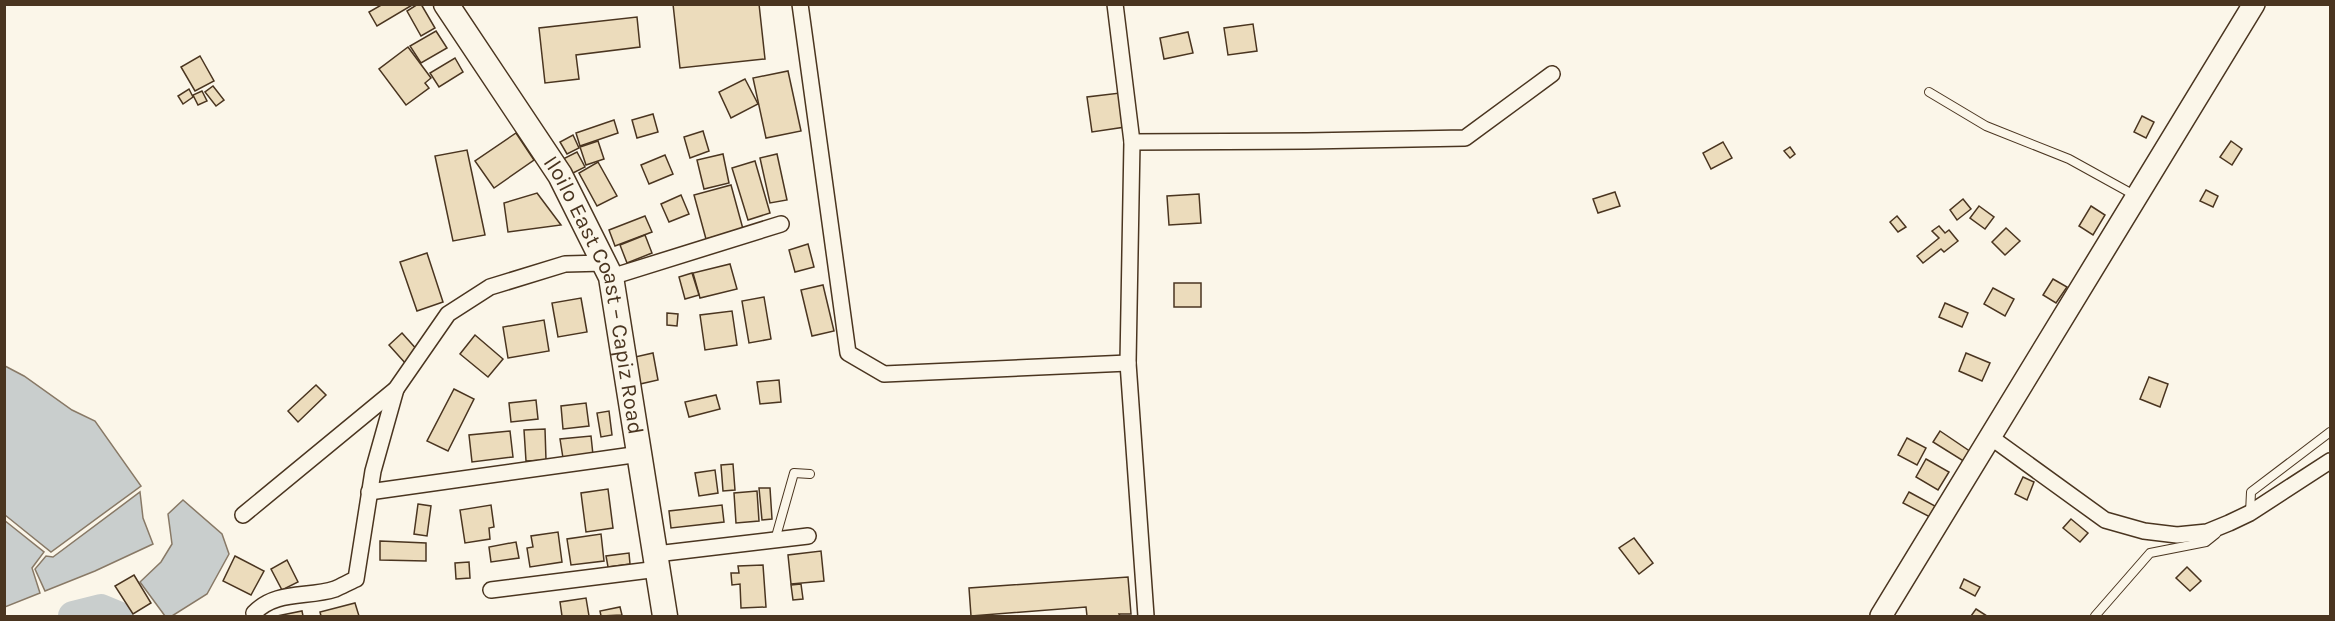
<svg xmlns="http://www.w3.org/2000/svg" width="2335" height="621" viewBox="0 0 2335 621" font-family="Karla,sans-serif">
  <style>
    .water { fill: #c9cecd; stroke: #887966; stroke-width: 1.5 }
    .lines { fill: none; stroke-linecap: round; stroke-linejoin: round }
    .river { stroke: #c9cecd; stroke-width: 30 }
    .building { fill: #ecdcbc; stroke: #4a3520; stroke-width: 1.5 }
    .lane-casing { stroke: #4a3520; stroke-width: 10 }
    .street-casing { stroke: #4a3520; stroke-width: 18 }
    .secondary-casing { stroke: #4a3520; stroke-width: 24 }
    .primary-casing { stroke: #4a3520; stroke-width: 27 }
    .lane { stroke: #fbf6e9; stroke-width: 8 }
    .street { stroke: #fbf6e9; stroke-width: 15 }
    .secondary { stroke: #fbf6e9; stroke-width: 21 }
    .primary { stroke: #fbf6e9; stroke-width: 24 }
    .labels { text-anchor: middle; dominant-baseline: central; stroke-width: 4.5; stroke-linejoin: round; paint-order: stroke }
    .street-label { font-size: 22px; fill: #4a3520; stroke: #fbf6e9 }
  </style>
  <rect width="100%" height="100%" fill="#fbf6e9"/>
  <g class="water">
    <path d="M5,366L24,376L72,410L95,421L141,486L51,552L5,515Z"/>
    <path d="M140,492L143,518L153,544L95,571L45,591L35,569L46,556L53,557Z"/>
    <path d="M183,500L222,534L229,554L207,594L172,616H165L140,582L161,562L172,544L168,514Z"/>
    <path d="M4,520L44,552L32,568L40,593L5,607Z"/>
  </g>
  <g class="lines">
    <path class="river" d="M73,616L101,609L118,616"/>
  </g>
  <g class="building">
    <path d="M383,4H414L377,26L369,12Z"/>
    <path d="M418,4H421L435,28L421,36L407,11Z"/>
    <path d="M673,4H759L765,59L680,68Z"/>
    <path d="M637,17L640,47L576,55L579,79L545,83L539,28Z"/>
    <path d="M1253,24L1257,51L1228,55L1224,28Z"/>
    <path d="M436,31L447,48L421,63L410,46Z"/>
    <path d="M1188,32L1193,53L1164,59L1160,38Z"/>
    <path d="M408,47L431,78L425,83L429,88L406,105L379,69Z"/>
    <path d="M200,56L214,81L195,91L181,67Z"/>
    <path d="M455,58L463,72L439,87L430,73Z"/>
    <path d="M788,71L801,131L766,138L753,78Z"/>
    <path d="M745,79L758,104L731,118L719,92Z"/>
    <path d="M213,86L224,100L216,106L205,92Z"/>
    <path d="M189,89L193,97L183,104L178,96Z"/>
    <path d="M202,91L207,101L198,105L193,95Z"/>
    <path d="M1120,93L1125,127L1092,132L1087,97Z"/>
    <path d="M653,114L658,132L637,138L632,120Z"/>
    <path d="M2142,116L2154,122L2146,138L2134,132Z"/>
    <path d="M614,120L618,133L580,146L576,133Z"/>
    <path d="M703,131L709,151L690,158L684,137Z"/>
    <path d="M516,133L534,160L494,188L475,161Z"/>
    <path d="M573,135L579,148L567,154L560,142Z"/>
    <path d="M598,141L604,159L586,165L580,147Z"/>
    <path d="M2231,141L2242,149L2232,165L2220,157Z"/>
    <path d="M1723,142L1732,158L1711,169L1703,153Z"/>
    <path d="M1790,147L1795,154L1790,158L1784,151Z"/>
    <path d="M467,150L485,235L453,241L435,156Z"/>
    <path d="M577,152L585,167L571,174L563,159Z"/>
    <path d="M723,154L729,183L704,189L697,160Z"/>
    <path d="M777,154L787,200L770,203L760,158Z"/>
    <path d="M665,155L673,174L649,184L641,165Z"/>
    <path d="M755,161L770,213L748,220L732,168Z"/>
    <path d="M598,162L617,196L597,206L579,173Z"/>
    <path d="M731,185L743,229L706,239L694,195Z"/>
    <path d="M2206,190L2218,196L2213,207L2200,201Z"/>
    <path d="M1615,192L1620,206L1598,213L1593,199Z"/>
    <path d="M537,193L561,225L508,232L504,203Z"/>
    <path d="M1199,194L1201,223L1169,225L1167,196Z"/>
    <path d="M681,195L689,214L669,222L661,204Z"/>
    <path d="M1963,199L1971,209L1957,220L1950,210Z"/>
    <path d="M1979,206L1994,217L1985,229L1970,218Z"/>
    <path d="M2091,206L2105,215L2093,235L2079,226Z"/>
    <path d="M645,216L652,232L615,246L609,230Z"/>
    <path d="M1897,216L1906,227L1898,232L1890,222Z"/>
    <path d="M1939,226L1945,233L1949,230L1958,241L1944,252L1941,249L1923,263L1917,256L1939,238L1932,231Z"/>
    <path d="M2006,228L2020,241L2005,255L1992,242Z"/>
    <path d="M645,235L652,253L627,263L620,245Z"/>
    <path d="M808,244L814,267L795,272L789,250Z"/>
    <path d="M427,253L443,302L417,311L400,262Z"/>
    <path d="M730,264L737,289L700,298L693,273Z"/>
    <path d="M692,273L699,295L685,299L679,277Z"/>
    <path d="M2053,279L2067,287L2056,303L2043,295Z"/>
    <rect x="1174" y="283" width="27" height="24"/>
    <path d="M823,285L834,331L812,336L801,290Z"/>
    <path d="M1993,288L2014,299L2005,316L1984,304Z"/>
    <path d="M764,297L771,339L749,343L742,301Z"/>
    <path d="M581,298L587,332L558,337L552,303Z"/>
    <path d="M1945,303L1968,313L1962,327L1939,317Z"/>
    <path d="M732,311L737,345L705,350L700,315Z"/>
    <path d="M667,313L678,314L677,326L667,325Z"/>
    <path d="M544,320L549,351L508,358L503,327Z"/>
    <path d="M402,333L419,352L406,364L389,345Z"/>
    <path d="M475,335L503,359L488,377L460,354Z"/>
    <path d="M653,353L658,380L640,384L635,357Z"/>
    <path d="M1966,353L1990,363L1982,381L1959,371Z"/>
    <path d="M2149,377L2168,384L2160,407L2140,399Z"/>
    <path d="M779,380L781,402L760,404L757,382Z"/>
    <path d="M316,385L326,395L298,422L288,411Z"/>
    <path d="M454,389L474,399L448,451L427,441Z"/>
    <path d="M716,395L720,409L689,417L685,402Z"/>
    <path d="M536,400L538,419L511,422L509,403Z"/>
    <path d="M586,403L589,426L563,429L561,406Z"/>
    <path d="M609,411L612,435L601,437L597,413Z"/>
    <path d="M545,429L546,460L526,461L524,430Z"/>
    <path d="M510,431L513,457L472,462L469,435Z"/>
    <path d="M1940,431L1971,452L1965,462L1933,442Z"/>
    <path d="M591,436L593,455L563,458L560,439Z"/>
    <path d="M1907,438L1926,448L1917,465L1898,455Z"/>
    <path d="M1926,459L1949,472L1938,490L1916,477Z"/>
    <path d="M733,464L735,490L723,491L721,465Z"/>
    <path d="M715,470L718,493L699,496L695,473Z"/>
    <path d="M2023,477L2034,482L2027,500L2015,494Z"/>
    <path d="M759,488H770L772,519L762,520Z"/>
    <path d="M608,489L613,528L586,532L581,493Z"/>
    <path d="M757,491L759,521L736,523L734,493Z"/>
    <path d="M1909,492L1935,506L1930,517L1903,503Z"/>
    <path d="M418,504L431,506L427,536L414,534Z"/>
    <path d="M491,505L494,527L489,528L490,539L465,543L460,510Z"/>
    <path d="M722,505L724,522L671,528L669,511Z"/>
    <path d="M2071,519L2088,533L2080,542L2063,528Z"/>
    <path d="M558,532L562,562L530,567L527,548L533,547L531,536Z"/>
    <path d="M601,534L604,561L571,565L567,539Z"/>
    <path d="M1634,538L1653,563L1639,574L1619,548Z"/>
    <path d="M380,541L426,543V561L380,560Z"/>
    <path d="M516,542L519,558L491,562L489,547Z"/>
    <path d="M821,551L824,581L791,584L788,555Z"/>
    <path d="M629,553L630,564L608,567L606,556Z"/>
    <path d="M235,556L264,571L251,595L223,581Z"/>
    <path d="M287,560L298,582L282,590L271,569Z"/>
    <path d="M469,562L470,578L456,579L455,563Z"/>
    <path d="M763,565L766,607L741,608L740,584L732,585L731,573H739L738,566Z"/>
    <path d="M2187,567L2201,581L2190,591L2176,578Z"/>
    <path d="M134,575L151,603L133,614L115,586Z"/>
    <path d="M1128,577L1131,614H1119L1120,616H1087L1086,607L971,616L969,588Z"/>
    <path d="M1964,579L1980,587L1975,596L1960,588Z"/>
    <path d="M801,584L803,599L793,600L791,585Z"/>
    <path d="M586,598L589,616H562L560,602Z"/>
    <path d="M355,603L359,616H321L320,612Z"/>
    <path d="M620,607L622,615L601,616L600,611Z"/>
    <path d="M1976,609L1987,616H1971Z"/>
    <path d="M302,611L303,616H277Z"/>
  </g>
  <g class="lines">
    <g class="lane-casing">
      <g id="lane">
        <path d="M1929,92L1986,126L2069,159L2136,196"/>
        <path d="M2250,513L2251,492L2330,432"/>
        <path d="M775,540L794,473L810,474"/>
        <path d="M2095,616L2150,553L2206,542L2216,534"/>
      </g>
    </g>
    <g class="street-casing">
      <g id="street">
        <path d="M800,4L848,353L884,374L1128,363"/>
        <path d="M1115,4L1132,142L1128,363L1146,616"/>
        <path d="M1132,142L1307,141L1465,138L1552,74"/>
        <path d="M611,277L781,224"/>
        <path d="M1989,436L2105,520L2144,531L2177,535L2207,532L2229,523L2250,513L2330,461"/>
        <path d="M369,492L640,454"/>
        <path d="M243,515L396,389L448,314L490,287L565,264L605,263"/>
        <path d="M656,554L808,536"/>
        <path d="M491,590L658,569"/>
        <path d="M256,616L254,613C276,590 307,598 335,589C342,586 349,582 356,579L373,471L396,389"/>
      </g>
    </g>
    <g class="secondary-casing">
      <path id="secondary" d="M1881,616L2254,4"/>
    </g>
    <g class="primary-casing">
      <g id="primary">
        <path id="s1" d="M446,4L560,175L611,277L665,616"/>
      </g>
    </g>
    <use href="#lane" class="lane"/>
    <use href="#street" class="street"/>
    <use href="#secondary" class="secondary"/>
    <use href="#primary" class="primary"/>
  </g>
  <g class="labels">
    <g class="street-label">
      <text stroke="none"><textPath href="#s1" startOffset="332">Iloilo East Coast – Capiz Road</textPath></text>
    </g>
  </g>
  <rect width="2335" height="621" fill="none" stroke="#4a3520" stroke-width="12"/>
</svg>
